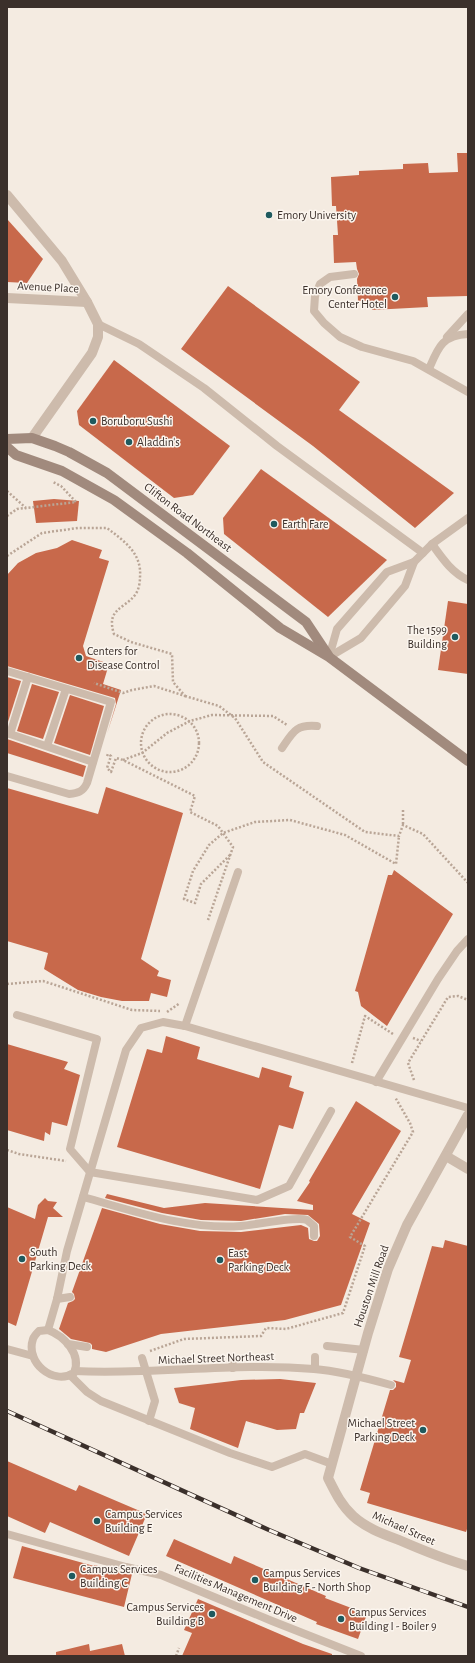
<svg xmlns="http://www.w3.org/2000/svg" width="475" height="1663" viewBox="0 0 475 1663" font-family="'Alegreya Sans',sans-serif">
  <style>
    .building { fill: #c8694b }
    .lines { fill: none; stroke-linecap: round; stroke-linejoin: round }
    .path { stroke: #b9a596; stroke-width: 2.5; stroke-dasharray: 2 2; stroke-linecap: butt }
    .lane { stroke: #cdbbac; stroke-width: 8 }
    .street { stroke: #cdbbac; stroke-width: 10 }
    .secondary { stroke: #a18a7d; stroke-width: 10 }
    .rail-casing { stroke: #3b302b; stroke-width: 4.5 }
    .rail { stroke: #fbf5ee; stroke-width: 3; stroke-dasharray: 9; stroke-linecap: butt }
    .poi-dot { fill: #1f5a5e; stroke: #fbf5ee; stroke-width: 1.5 }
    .labels { text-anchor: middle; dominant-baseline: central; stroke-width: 3; stroke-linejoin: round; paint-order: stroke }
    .poi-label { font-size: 12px; fill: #3b302b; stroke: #fbf5ee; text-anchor: start }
    .street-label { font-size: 12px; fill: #3b302b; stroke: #fbf5ee }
  </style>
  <rect width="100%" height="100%" fill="#f4ebe1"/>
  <g class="building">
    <path d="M457,153H468V296L427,297L428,307L372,310L371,301H358L357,279L359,274L357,269L356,262L334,263L333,235H338L336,206H332L331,177L359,175V171L403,169V164L428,163L429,173L458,172Z"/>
    <path d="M7,219L43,259L27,283L7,282Z"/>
    <path d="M228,286L360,382L339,410L454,493L415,528L313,446L181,349Z"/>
    <path d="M114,360L230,446L193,495L174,498L79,425L77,411Z"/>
    <path d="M261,469L387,560L328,617L224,534L223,518Z"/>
    <path d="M54,499L79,501L77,521L36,523L33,501Z"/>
    <path d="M72,540L102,550L99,558L109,561L83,646L86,656L109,664L103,684L121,690L107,734L116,704L115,698L7,666V575L18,563L36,553L57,548Z"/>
    <path d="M448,601L468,604V674L438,670Z"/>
    <path d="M7,677L21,681L7,725Z"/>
    <path d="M32,684L59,692L43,739L17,731Z"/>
    <path d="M70,695L104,706L90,755L54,743Z"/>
    <path d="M7,739L86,766L83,777L7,753Z"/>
    <path d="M106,787L183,813L141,959L159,971L157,976L171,980L167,997L151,993L149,1001H122L101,997L78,990L44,969L48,953L7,941V788L98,814Z"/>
    <path d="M394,870L453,914L387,1026L361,1006L358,992L355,991L388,875H392Z"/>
    <path d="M166,1036L200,1047L197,1059L259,1078L262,1067L292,1076L289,1087L304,1092L293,1129L279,1125L260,1189L117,1147L147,1049L162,1053Z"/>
    <path d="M7,1044L68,1062L64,1069L80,1075L67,1126L52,1122L50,1135L45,1132L44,1141L7,1130Z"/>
    <path d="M356,1101L401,1131L352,1214L370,1223L341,1305L285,1320L161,1334L106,1352L92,1349V1345L90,1343L71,1339L59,1329L68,1303L73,1301L75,1299L74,1294L72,1292L102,1208L160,1224L200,1231L241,1232L301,1225L308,1228L309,1239L314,1241H317L320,1236L319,1224L308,1215L285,1214L241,1221L201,1220L162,1213L105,1198L107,1194L164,1208L205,1203L313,1210V1205L297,1201L310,1182L309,1181Z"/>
    <path d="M45,1198L48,1201L57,1202L53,1208L63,1217H48L16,1326L7,1322V1207L35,1219L38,1205Z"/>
    <path d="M445,1240L468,1246V1526L466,1532L367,1503L370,1493L360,1490L390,1390H393L396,1387V1383L393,1380L404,1383L411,1360L399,1357L432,1246L443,1248Z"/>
    <path d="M280,1379L316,1383L304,1413H300L296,1429L277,1430L246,1421L238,1448L190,1429L195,1408L179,1403L174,1388L241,1380Z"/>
    <path d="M7,1461L76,1491L79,1485L147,1514L129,1556L50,1522L45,1533L7,1516Z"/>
    <path d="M174,1539L231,1564L234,1556L326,1596L325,1598L367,1614L358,1639L316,1624L317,1622L166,1556Z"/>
    <path d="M22,1546L94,1566V1565L122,1572L121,1574H132L124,1607L13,1578Z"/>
    <path d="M198,1599L303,1644L332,1654V1656H182L192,1633L184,1630Z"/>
    <path d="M89,1644L90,1651L122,1644L125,1656H56V1652Z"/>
  </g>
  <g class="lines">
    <g class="path">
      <path d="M7,491L26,508L76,502L61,486L53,482"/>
      <path d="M7,516L17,509L26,508"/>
      <path d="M7,556L42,533L78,528H107C124,541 142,553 140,577C140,582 139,590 135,595C123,610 106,609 114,634L131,642L172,654L173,682L185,696L154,686L132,690L123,693L94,683"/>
      <path d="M185,696L219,706L235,718L263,762L365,832L399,836L403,825L423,834L468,883"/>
      <circle cx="170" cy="743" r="29"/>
      <path d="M107,756L108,754L111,756L107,768L111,772L116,758L123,760L195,796L190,812L218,826L233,847L208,920"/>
      <path d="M123,760L142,753L167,733L190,721L212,715L273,716L287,725"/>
      <path d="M403,810V825"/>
      <path d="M230,855L201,884L195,903L184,899L193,871L209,845L223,833L255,822L290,820L345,835L396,864L399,836"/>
      <path d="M7,984L43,981L132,1010L160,1011"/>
      <path d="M167,1012L180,1003"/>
      <path d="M413,1038L421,1041"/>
      <path d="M352,1063L365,1016L393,1034"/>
      <path d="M414,1080L408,1063L448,997L458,996L468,1000"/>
      <path d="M7,1150L19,1154L66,1161"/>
      <path d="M150,1351L184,1339L261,1336L266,1328L286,1329L343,1313L365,1246L350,1237L413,1132L410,1123L395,1097"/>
      <path d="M176,1656L179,1648"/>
    </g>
    <g class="lane">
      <path d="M354,274L330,277L320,284L315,296L314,311L324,323L340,337L362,347L413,361L468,392"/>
      <path d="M98,324L139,344L204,388L277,446L423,553"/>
      <path d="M447,337L468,314"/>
      <path d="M429,369C438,348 442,335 468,334"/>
      <path d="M432,544C442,558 452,573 468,580"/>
      <path d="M329,657L337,629L387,572L414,562L432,544L468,518"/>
      <path d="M329,657L361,638L405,586L414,562"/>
      <path d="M7,671L111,702L87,783C83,792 78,793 69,794L7,776"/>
      <path d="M7,733L93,762"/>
      <path d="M10,734L28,677"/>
      <path d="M47,746L66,689"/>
      <path d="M282,748C293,732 296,724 317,726"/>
      <path d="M17,1015L97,1039L70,1149L90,1172L257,1200L289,1186L331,1111"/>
      <path d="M185,1026L238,872"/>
      <path d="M376,1082L438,979L457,951L468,939"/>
      <path d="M83,1197C134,1211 187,1230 241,1226C254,1225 297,1216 307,1220C309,1222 312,1224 314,1226V1236"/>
      <path d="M57,1299L70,1297"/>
      <path d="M48,1330L57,1299L67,1251L126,1050L141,1028L163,1022L185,1026L468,1108"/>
      <path d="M48,1330C64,1336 82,1354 74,1373C53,1386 25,1362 33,1339C34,1336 37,1333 39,1331Z"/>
      <path d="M68,1344L87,1347"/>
      <path d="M327,1346L364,1350"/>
      <path d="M7,1349L33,1356"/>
      <path d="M142,1358L155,1401L149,1421"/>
      <path d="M232,1358L233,1368"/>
      <path d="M315,1369V1357"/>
      <path d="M75,1371C155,1375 235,1362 314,1369C340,1371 366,1378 391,1385"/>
      <path d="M70,1375L87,1392L101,1401L230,1453L272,1467L305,1454L332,1464"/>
      <path d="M7,1534L126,1567L161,1575L272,1621L361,1656"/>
    </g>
    <g class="street">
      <path d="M7,195L62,261L87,302L98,324V337L92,353L32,438"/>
      <path d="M7,298L87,302"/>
      <path d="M468,1115L407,1225L388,1269L368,1333L328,1478C335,1492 341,1505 353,1516C366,1528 383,1534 399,1540C422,1550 444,1559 468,1566"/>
      <path d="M446,1156L468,1169"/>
    </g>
    <g class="secondary">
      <path d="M7,439L32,438L55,446L69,452L107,473L306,622L328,655"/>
      <path d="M7,447L16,455L62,471L114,500L187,553L280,628L329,657L468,761"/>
    </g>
    <g class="rail-casing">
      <path id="rail" d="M7,1411L269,1530L359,1568L468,1607"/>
    </g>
    <use href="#rail" class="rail"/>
  </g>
  <g class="poi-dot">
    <circle cx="269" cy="215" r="4"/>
    <circle cx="395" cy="297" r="4"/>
    <circle cx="93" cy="421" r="4"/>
    <circle cx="129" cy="442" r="4"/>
    <circle cx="274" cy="524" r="4"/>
    <circle cx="455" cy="637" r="4"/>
    <circle cx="79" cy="658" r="4"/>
    <circle cx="22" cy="1259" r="4"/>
    <circle cx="220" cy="1260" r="4"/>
    <circle cx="423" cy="1430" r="4"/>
    <circle cx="97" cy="1521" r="4"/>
    <circle cx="72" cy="1576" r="4"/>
    <circle cx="255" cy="1580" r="4"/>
    <circle cx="212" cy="1614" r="4"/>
    <circle cx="341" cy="1619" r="4"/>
  </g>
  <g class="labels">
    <g class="poi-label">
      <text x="277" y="215">Emory University</text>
      <text x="387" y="290" text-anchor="end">Emory Conference<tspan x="387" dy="14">Center Hotel</tspan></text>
      <text x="101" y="421">Boruboru Sushi</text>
      <text x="137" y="442">Aladdin's</text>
      <text x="282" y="524">Earth Fare</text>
      <text x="447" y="630" text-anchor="end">The 1599<tspan x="447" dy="14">Building</tspan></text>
      <text x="87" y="651">Centers for<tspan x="87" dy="14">Disease Control</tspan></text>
      <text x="30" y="1252">South<tspan x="30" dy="14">Parking Deck</tspan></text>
      <text x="228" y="1253">East<tspan x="228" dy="14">Parking Deck</tspan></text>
      <text x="415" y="1423" text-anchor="end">Michael Street<tspan x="415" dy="14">Parking Deck</tspan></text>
      <text x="105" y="1514">Campus Services<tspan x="105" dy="14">Building E</tspan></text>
      <text x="80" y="1569">Campus Services<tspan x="80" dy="14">Building C</tspan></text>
      <text x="263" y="1573">Campus Services<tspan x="263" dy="14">Building F - North Shop</tspan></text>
      <text x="204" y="1607" text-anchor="end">Campus Services<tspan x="204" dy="14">Building B</tspan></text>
      <text x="349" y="1612">Campus Services<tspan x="349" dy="14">Building I - Boiler 9</tspan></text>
    </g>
    <g class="street-label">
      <text transform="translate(48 287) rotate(3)">Avenue Place</text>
      <text transform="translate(188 517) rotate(37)">Clifton Road Northeast</text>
      <text transform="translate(371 1286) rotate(-71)">Houston Mill Road</text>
      <text transform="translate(216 1358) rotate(-2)">Michael Street Northeast</text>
      <text transform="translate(404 1528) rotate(24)">Michael Street</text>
      <text transform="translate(236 1593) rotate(23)">Facilities Management Drive</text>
    </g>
  </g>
  <rect width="475" height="1663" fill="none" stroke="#3b302b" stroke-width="16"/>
</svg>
